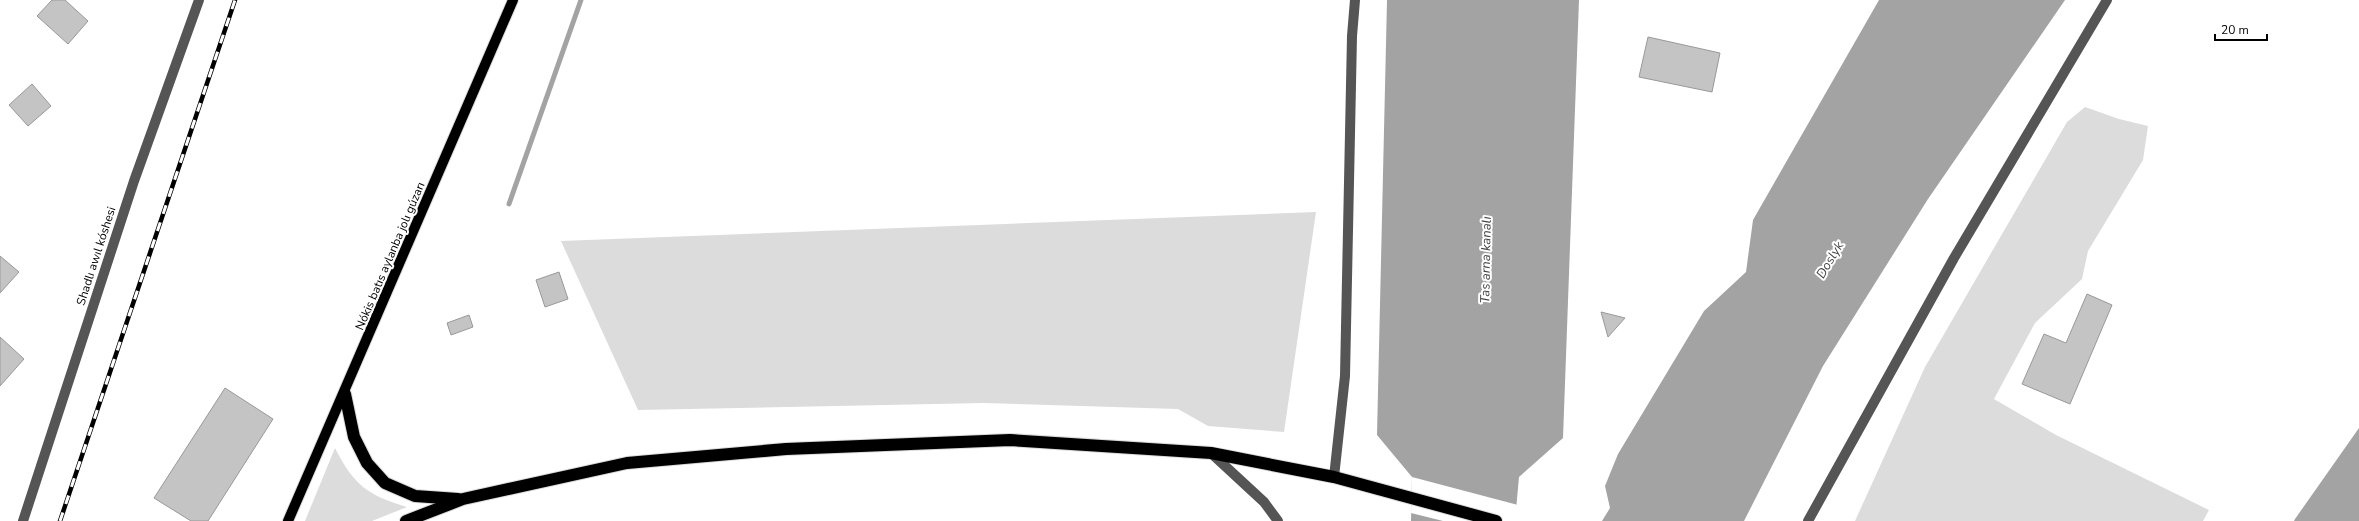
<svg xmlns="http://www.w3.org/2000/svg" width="2359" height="521" viewBox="0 0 2359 521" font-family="'Nunito Sans',sans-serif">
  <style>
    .green { fill: #dcdcdc }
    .water { fill: #a3a3a3 }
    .pier { fill: #fff }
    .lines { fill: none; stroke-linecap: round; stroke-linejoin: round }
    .stream { stroke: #a3a3a3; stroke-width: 5 }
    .building { fill: #c4c4c4; stroke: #999 }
    .major-casing { stroke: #dbdbdb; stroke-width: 12 }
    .highway-casing { stroke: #dbdbdb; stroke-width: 14 }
    .minor { stroke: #555; stroke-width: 10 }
    .major { stroke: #000; stroke-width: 10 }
    .highway { stroke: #000; stroke-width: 12 }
    .rail-casing { stroke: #000; stroke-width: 4.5 }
    .rail { stroke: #fff; stroke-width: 3; stroke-dasharray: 9; stroke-linecap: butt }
    .labels { text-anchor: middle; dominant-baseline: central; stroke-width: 4; stroke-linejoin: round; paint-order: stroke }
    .street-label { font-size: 12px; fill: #000; stroke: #fff }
    .water-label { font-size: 13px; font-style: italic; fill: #444; stroke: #fff }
  </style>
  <rect width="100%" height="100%" fill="#fff"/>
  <g class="green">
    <path d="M2085,107L2119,119L2148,126L2143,160L2088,251L2082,279L2035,323L1994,399L2056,435L2209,510L2203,521H1855L1925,367L2067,122Z"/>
    <path d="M1316,212L1284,432L1208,426L1178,409L984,403L638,410L561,241Z"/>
    <path d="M335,448C354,485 367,495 407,507L372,521H305Z"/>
  </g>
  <g class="water">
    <path d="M1387,0H1579L1563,438L1519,477L1515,521H1411L1412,477L1377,435Z"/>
    <path d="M1879,0H2065L1928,199L1823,366L1744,521H1602L1610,508L1605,486L1618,454L1704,311L1746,272L1753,220Z"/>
    <path d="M2359,428V521H2294L2295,519Z"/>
  </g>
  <path class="pier" d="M1412,477L1518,505L1517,521H1443L1411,513Z"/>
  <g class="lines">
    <path class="stream" d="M509,204L581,0"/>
  </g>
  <g class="building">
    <path d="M52,0H65L88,21L68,44L37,16Z"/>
    <path d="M1648,37L1720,53L1712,92L1639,77Z"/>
    <path d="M32,84L51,106L28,126L9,105Z"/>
    <path d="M0,256L19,272L0,293Z"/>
    <path d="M559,272L568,299L545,307L536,280Z"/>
    <path d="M2087,294L2112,305L2070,404L2022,384L2044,334L2066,343Z"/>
    <path d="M1601,312L1625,318L1608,337Z"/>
    <path d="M469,315L473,327L451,335L447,323Z"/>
    <path d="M0,337L24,359L0,386Z"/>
    <path d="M225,388L273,419L208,521H191L154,498Z"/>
  </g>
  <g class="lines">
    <g class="major-casing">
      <path id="major" d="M288,521L513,0"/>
    </g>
    <g class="highway-casing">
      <g id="highway">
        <path d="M345,394L354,437L367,463L385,483L415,496L458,499"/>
        <path d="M406,521L463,499L627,463L786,449L1010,440L1211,453L1334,477L1496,521"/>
      </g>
    </g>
    <g class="minor">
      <path d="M1211,453L1264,502L1278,521"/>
      <path d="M1334,477L1345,376L1352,36L1355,0"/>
      <path d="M23,521L134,181L199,0"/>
      <path d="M1808,521L1954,258L2107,0"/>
    </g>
    <use href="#major" class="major"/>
    <use href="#highway" class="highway"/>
    <g class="rail-casing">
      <path id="rail" d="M60,521L235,0"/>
    </g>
    <use href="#rail" class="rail"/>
  </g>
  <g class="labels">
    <g class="street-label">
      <text transform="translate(96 256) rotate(-72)">Shadlı awıl kóshesi</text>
      <text transform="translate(390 256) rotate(-67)">Nókis batıs aylanba jolı gúzarı</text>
    </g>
    <g class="water-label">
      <text transform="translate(1486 260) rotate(-89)">Tas arna kanalı</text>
      <text transform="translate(1830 260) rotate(-59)">Doslyk</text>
    </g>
  </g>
  <path d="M2215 34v6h52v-6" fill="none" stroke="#000000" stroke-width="2"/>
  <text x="2221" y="34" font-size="12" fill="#000000" stroke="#ffffff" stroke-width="3" paint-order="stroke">20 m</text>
</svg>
